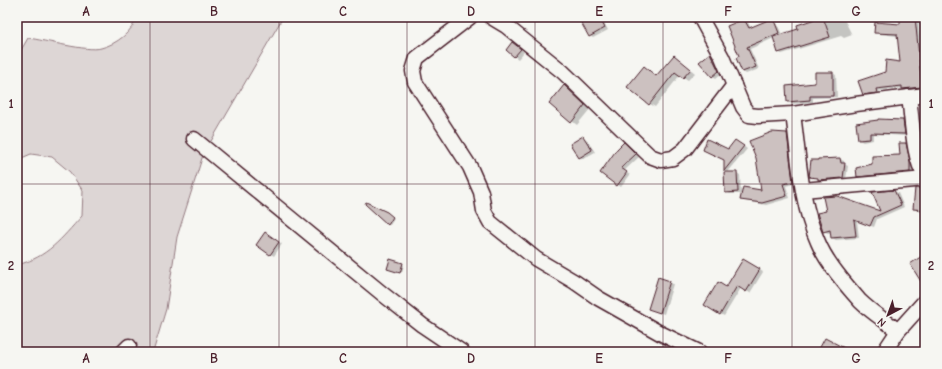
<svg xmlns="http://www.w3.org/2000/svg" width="942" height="369" viewBox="0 0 942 369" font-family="'Comic Neue',sans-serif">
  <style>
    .green { fill: #ddd6d5; stroke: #947a80 }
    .shadow { fill: #0003 }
    .building { fill: #ccc1c0; stroke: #4a1f2b }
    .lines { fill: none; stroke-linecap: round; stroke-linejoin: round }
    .street-casing { stroke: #4a1f2b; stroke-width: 17 }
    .street { stroke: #f6f6f2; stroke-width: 14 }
    .grid { fill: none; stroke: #4a1f2b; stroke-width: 1; stroke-opacity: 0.55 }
    .neatline { fill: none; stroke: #4a1f2b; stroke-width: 1.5 }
    .grid-label { font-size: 13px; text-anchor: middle; font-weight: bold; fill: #4a1f2b }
  </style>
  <rect width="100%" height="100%" fill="#f6f6f2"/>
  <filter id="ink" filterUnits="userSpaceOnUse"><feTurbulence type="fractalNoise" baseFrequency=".025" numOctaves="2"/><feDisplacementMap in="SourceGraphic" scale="8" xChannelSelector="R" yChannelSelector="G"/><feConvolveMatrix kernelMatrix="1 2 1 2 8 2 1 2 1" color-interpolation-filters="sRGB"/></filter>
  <g filter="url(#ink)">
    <path class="green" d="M137,17H283L203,155L177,237L166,309L153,352H17V265C48,257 61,239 82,216L83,191L70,172L52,157L31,154L17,160V57L28,38C44,40 88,52 101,48C117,44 132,32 137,17Z"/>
    <g class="shadow">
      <path d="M579,17H601L608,30L593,38L590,36Z"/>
      <path d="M824,17H843L852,35L844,38L841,36L782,54L778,52L774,38L750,49L759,69L746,74L743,72L741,57L744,20L748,22L751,29L773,19L776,21L782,35L799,30L798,25Z"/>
      <path d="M901,17H925V25H919L925,89L907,91L903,88L879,91L881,95L868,96L864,94L885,73L901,63L898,36L879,34L875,32L901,25Z"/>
      <path d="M516,45L524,52L518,59L507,50Z"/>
      <path d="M710,54L713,56L722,73L716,78L713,76Z"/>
      <path d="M675,56L695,73L688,80L680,75L655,107L650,104L644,67L657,76Z"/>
      <path d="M832,73L836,75L837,97L813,98V102L792,104L788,102L817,84Z"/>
      <path d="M564,86L570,89L590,109L577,125L550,104Z"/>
      <path d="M903,121L906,123L908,136L873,134V140L863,142L859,140L857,124Z"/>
      <path d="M787,134L790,136L796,183L786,186L790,198L766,205L745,201L741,199L762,192Z"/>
      <path d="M583,137L586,139L595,152L583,159L579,157Z"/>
      <path d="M739,143L747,149L728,172L725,171V160L728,150Z"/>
      <path d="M906,144L909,146L913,173L862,178L858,176L901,156Z"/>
      <path d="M627,146L639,157L624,171L630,175L621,187L601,173Z"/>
      <path d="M840,159L844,161V164L848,166L846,179L823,182L819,179L810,176L819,160Z"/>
      <path d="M737,173L740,175L741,194H730L726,192Z"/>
      <path d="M925,188V211H918L914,209Z"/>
      <path d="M894,191L898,193L904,207L877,219L874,227L857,221L859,238L836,240L832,238V232L828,233L824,231L818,214L882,213Z"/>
      <path d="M366,203L389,214L394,219L390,225Z"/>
      <path d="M268,235L282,244L274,256L257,245Z"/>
      <path d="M390,260L404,265L402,272L388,268Z"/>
      <path d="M743,260L763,272L750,293L741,288L724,316L705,305L726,288Z"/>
      <path d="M658,278L673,284L664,314L649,309Z"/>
    </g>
    <g class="building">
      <path d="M578,17H599L605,28L589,37Z"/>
      <path d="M821,17H823L830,37L778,53L773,37L798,29L797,25Z"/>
      <path d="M900,17H915L922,87L902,89V86L876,89L877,93L863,95L858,81L885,72L886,60L900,62L897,34L874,33L875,22L900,24Z"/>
      <path d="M773,18L779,33L747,47L756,67L742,72L736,58L739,56L727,26L744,19L749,28Z"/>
      <path d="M512,42L521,49L514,57L506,50Z"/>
      <path d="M710,53L719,71L712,77L699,62Z"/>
      <path d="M674,55L691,69L683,78L675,72L649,105L627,87L644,66L656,76Z"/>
      <path d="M815,72H833V96H810V100L787,102L786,86L815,83Z"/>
      <path d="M564,85L585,105L571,123L549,104Z"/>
      <path d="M878,119L903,120L905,134L870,133V139L858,140L856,123L878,120Z"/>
      <path d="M772,132L787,133L793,182L783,184L787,196L762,203L740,200L743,187L761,190L756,158L749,141Z"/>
      <path d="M583,136L592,150L579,158L570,144Z"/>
      <path d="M707,139L728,149L735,140L744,146L724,171V160L703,150Z"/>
      <path d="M624,142L636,154L621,168L627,172L617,186L600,173L617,149Z"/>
      <path d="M899,143H906L910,161V172L857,177L856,168L872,164V156L900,155Z"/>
      <path d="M840,158L841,163H845L843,178L818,180V178L809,177L811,160H818V159Z"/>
      <path d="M724,172H737L738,192L725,193Z"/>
      <path d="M915,188H925V210L913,209Z"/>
      <path d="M894,190L901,205L874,217L870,226L854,220L856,236L831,238L830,230L823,232L817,213L826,211L823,197L837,196L880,211L872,192Z"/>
      <path d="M366,202L387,212L393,217L388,225L365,204Z"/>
      <path d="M265,232L279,242L270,255L256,245Z"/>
      <path d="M925,254V288L910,264Z"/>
      <path d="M390,259L403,263L400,273L387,269Z"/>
      <path d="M743,259L760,269L746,292L737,286L720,315L704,305L718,282L726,287Z"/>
      <path d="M658,277L670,281L660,313L648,309Z"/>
      <path d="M825,338L852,352H826L819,349Z"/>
    </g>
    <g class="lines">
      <g class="street-casing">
        <g id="street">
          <path d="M470,17L417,58L413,71L415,82L470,167L481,192L484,211L490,222L536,259L575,282L598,298L660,333L699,352"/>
          <path d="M491,17L506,26L563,72L650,156L661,160L673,158L685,149L734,85"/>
          <path d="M700,17L722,57L743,107L749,115L758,116L793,114L856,104L925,95"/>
          <path d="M909,97C912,116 913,161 925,175"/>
          <path d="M793,114C799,156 800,202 818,242C826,262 846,285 860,301C871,312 886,321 898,331"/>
          <path d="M194,139L384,295L422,325L462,352"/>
          <path d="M803,190L925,179"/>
          <path d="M123,352L129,346"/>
          <path d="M884,352L898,331L925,301"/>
        </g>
      </g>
      <use href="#street" class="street"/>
    </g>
  </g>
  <path class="grid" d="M150,17V352M279,17V352M407,17V352M535,17V352M663,17V352M792,17V352M17,184H925"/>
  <rect width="942" height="369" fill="none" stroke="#f6f6f2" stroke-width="44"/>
  <g transform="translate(888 315) rotate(221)" stroke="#f6f6f2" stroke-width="3" paint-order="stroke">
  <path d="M0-3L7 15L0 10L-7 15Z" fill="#4a1f2b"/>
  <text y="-6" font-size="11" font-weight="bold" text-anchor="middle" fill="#4a1f2b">N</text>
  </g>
  <rect x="22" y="22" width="898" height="325" class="neatline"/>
  <g class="grid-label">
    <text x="86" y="16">A</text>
    <text x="214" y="16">B</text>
    <text x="343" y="16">C</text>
    <text x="471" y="16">D</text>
    <text x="599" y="16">E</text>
    <text x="728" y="16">F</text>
    <text x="856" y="16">G</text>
    <text x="11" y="108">1</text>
    <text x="931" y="108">1</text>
    <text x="11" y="270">2</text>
    <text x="931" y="270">2</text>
    <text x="86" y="363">A</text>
    <text x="214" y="363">B</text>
    <text x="343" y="363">C</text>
    <text x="471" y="363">D</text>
    <text x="599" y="363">E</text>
    <text x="728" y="363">F</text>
    <text x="856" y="363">G</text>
  </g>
</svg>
